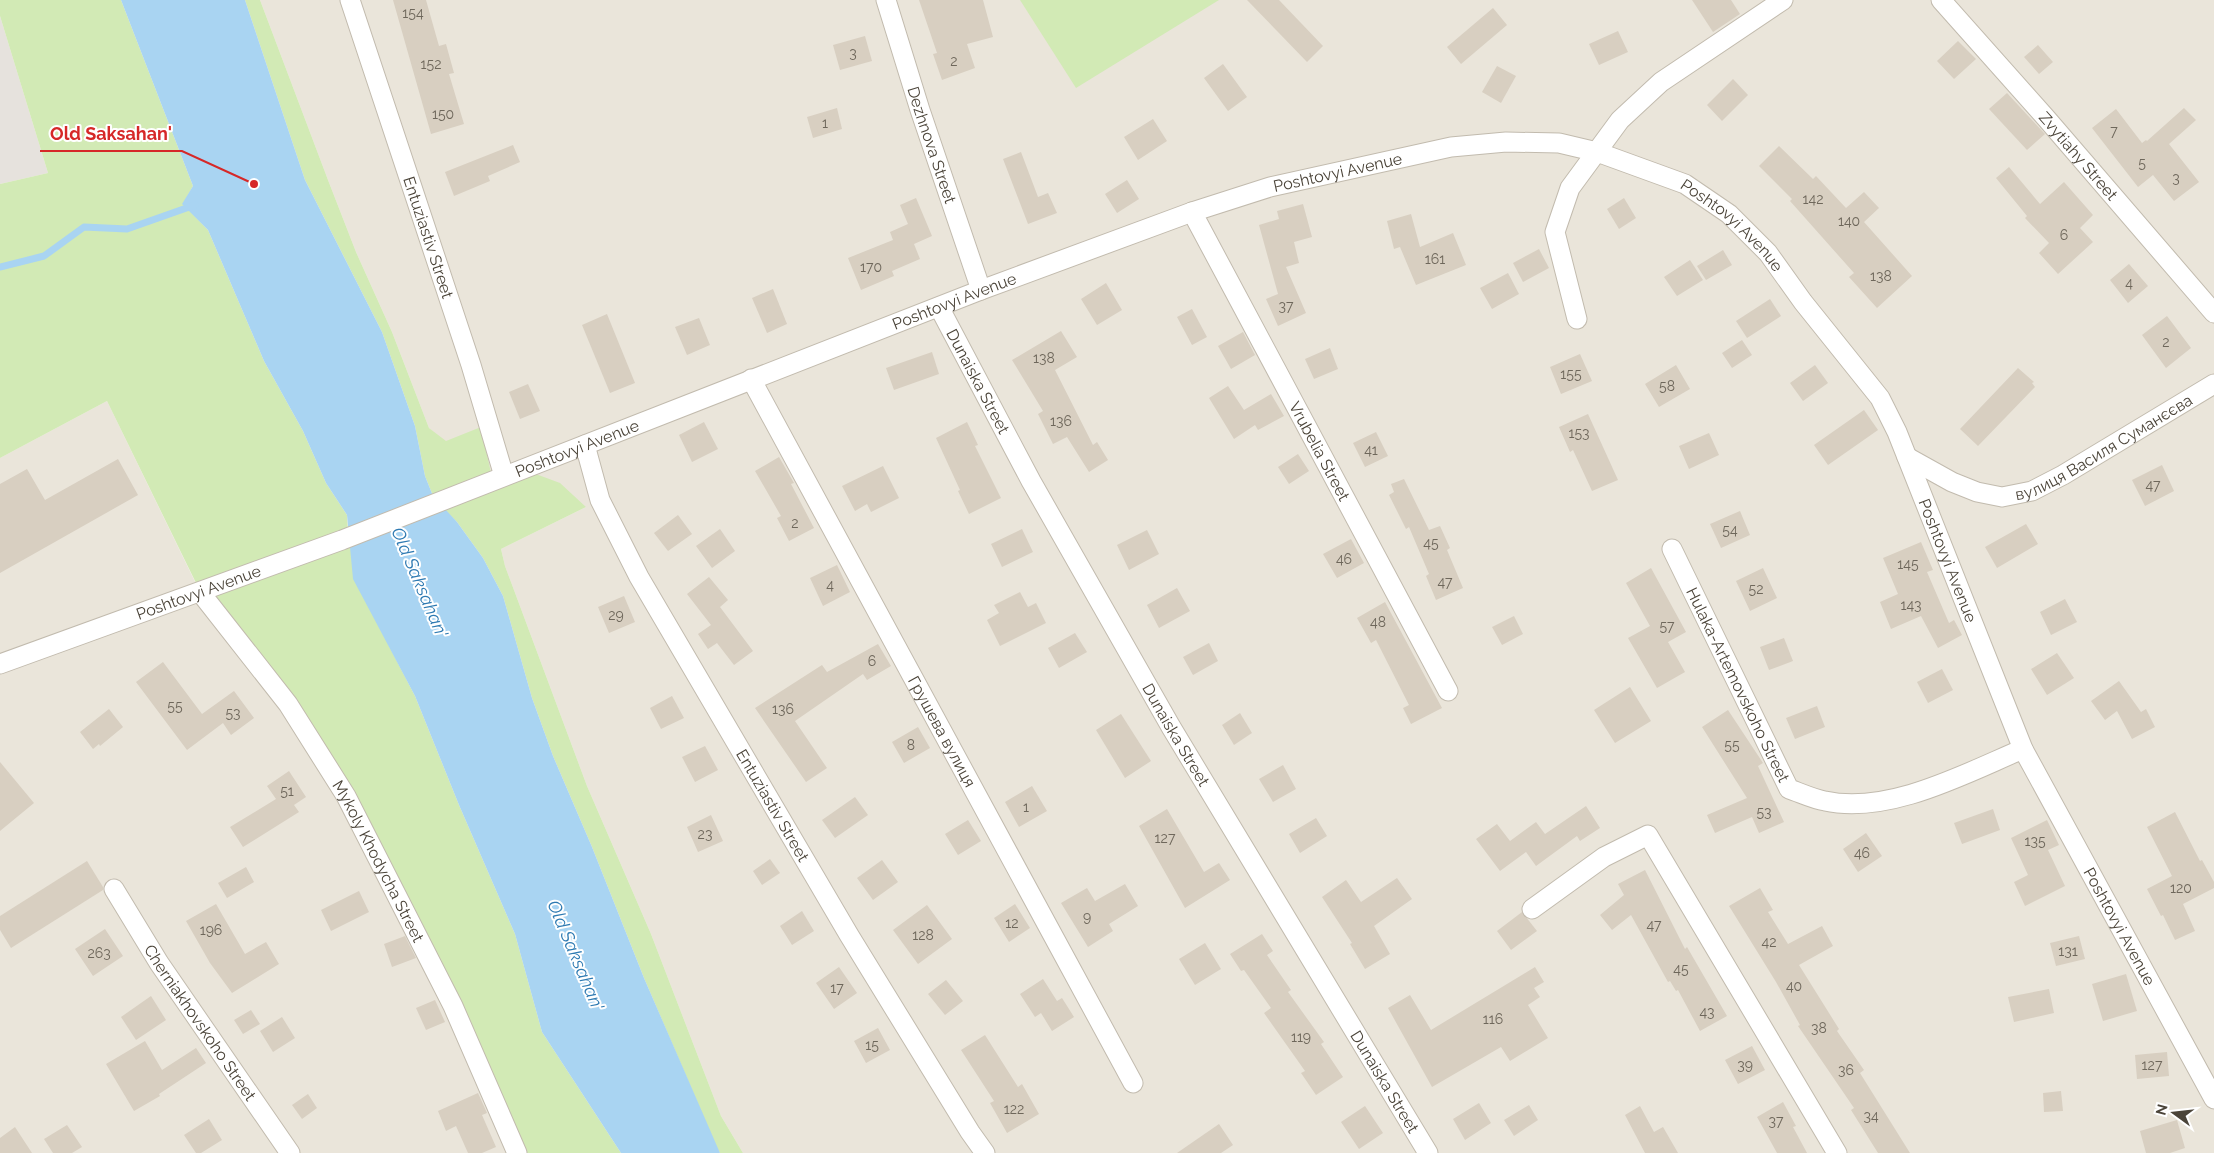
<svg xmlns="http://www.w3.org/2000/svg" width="2214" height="1153" viewBox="0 0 2214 1153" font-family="Raleway,sans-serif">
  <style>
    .residential { fill: #eae5da }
    .industrial { fill: #e6e2dd }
    .green { fill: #d2eab5 }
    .water { fill: #a9d4f2 }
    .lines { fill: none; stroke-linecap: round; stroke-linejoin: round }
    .stream { stroke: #a9d4f2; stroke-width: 7 }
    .building { fill: #d8cfc1 }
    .street-casing { stroke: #c2bbae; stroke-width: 21 }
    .street { stroke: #fff; stroke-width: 19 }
    .labels { text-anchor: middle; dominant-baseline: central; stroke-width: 4; stroke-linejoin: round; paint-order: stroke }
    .number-label { font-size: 14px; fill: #6e675b }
    .street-label { font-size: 16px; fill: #4b4439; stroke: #fff }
    .water-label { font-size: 18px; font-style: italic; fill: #2e7ab2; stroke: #fff }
    .leader { fill: none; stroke: #d62828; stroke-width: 2 }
    .callout-dot { fill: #d62828; stroke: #fff; stroke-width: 2 }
    .callout-label { font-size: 18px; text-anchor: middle; font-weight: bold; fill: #d62828; stroke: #fff; stroke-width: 4; stroke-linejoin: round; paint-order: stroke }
  </style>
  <rect width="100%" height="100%" fill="#f6f3ec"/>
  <g class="residential">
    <path d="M260,0H2214V1153H743L721,1116L651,934L587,786L505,566L501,549L586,507L495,487L429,428L392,332L356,252L328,180Z"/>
    <path d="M107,401L200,592L346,796L517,1153H0V458Z"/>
  </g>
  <path class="industrial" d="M0,16L48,173L0,184Z"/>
  <g class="green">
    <path d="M0,0H121L193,186L183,204L208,230L264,361L303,431L326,483L347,515L348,532L197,585L107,401L0,458V184L48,173L0,16Z"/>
    <path d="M245,0H260L328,180L356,252L392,332L429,428L446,441L481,427L491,473L433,496L425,476L415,426L382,332L305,180Z"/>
    <path d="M1020,0H1219L1076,88Z"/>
    <path d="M533,473L560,483L586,507L501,549L505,566L587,786L651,934L721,1116L743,1153H720L717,1148L644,978L592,847L553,756L532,698L503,596L483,558L457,522L443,508Z"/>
    <path d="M351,544L389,646L415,696L459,805L515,934L542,1032L621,1153H517L346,796L204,597Z"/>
  </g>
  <path class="water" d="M121,0H245L305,180L382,332L415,426L425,476L433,496L457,522L483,558L503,596L532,698L553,756L592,847L644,978L720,1153H621L542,1032L515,934L459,805L415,696L353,579L347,515L326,483L303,431L264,361L208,230L182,204L193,186Z"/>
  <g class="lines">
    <path class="stream" d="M0,267L44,256L84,227L127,229L195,205"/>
  </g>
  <g class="building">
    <path d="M393,0H426L439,46L446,44L454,73L449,74L464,124L431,134Z"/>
    <path d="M919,0H983L993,37L967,44L975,68L942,80L933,54L937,53Z"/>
    <path d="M1247,0H1279L1323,46L1307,62Z"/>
    <path d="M1692,0H1731L1740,14L1713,32Z"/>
    <path d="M1493,8L1507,25L1461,64L1447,47Z"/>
    <path d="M1618,31L1628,52L1599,65L1589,44Z"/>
    <path d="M865,36L872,61L840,70L833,45Z"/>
    <path d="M1958,41L1976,59L1954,79L1937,61Z"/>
    <path d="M2038,45L2053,62L2039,74L2024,57Z"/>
    <path d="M1223,64L1247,97L1228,111L1204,78Z"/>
    <path d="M1497,66L1516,76L1501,103L1482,92Z"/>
    <path d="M1733,79L1748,95L1722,121L1707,105Z"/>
    <path d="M2007,93L2045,134L2027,150L1989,109Z"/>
    <path d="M837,108L842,129L813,138L807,117Z"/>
    <path d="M2184,108L2196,120L2169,144L2199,182L2174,201L2153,175L2138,187L2092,128L2116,109L2142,143L2146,140L2147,141Z"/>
    <path d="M1153,119L1167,141L1138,160L1124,137Z"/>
    <path d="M513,145L520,162L488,176L490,181L454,196L445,172Z"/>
    <path d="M1779,146L1813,179L1816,176L1846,208L1864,192L1879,208L1864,222L1912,276L1877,308L1849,277L1854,273L1790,201L1792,199L1759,166Z"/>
    <path d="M1021,152L1038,197L1048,193L1057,213L1028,224L1003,159Z"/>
    <path d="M2009,167L2040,204L2064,182L2093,215L2080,228L2093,242L2058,274L2039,253L2049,243L2025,218L2027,216L1996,178Z"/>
    <path d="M1127,180L1139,199L1117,213L1105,194Z"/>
    <path d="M916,198L932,236L914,244L920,259L892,271L894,276L861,290L848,258L893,240L890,232L908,224L900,205Z"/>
    <path d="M1624,198L1636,218L1619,229L1607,209Z"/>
    <path d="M1303,204L1312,237L1294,242L1299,263L1286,267L1306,313L1278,326L1266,299L1278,294L1259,225L1279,219L1277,211Z"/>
    <path d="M1411,214L1420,247L1453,233L1466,265L1416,285L1400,247L1394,249L1387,221Z"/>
    <path d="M1539,249L1549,268L1523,282L1513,263Z"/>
    <path d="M1723,250L1732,265L1706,280L1697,266Z"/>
    <path d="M1690,260L1703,280L1677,296L1664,277Z"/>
    <path d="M2129,264L2148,286L2128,303L2110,280Z"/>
    <path d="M1508,273L1519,294L1492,309L1480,288Z"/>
    <path d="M1106,283L1122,310L1097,325L1081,299Z"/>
    <path d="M773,289L787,324L767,333L752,298Z"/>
    <path d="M1770,299L1781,316L1747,338L1736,321Z"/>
    <path d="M1192,309L1207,337L1192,345L1177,317Z"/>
    <path d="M607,314L635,383L610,393L582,325Z"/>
    <path d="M2167,316L2191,348L2166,368L2142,335Z"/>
    <path d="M699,318L710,345L687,355L675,327Z"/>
    <path d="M1061,331L1077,357L1055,370L1093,445L1097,442L1108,460L1089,472L1067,437L1053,444L1038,414L1043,411L1012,360Z"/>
    <path d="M1243,332L1255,355L1231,369L1218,346Z"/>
    <path d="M1742,340L1752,355L1732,368L1722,353Z"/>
    <path d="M1330,348L1338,369L1314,379L1305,359Z"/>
    <path d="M932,352L939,374L894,390L886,368Z"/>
    <path d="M1580,354L1592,381L1561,394L1550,367Z"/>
    <path d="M1676,365L1690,389L1659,407L1645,384Z"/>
    <path d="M1815,365L1828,383L1803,401L1790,383Z"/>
    <path d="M2018,368L2034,382L2032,383L2035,387L1978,446L1960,429Z"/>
    <path d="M528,384L540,411L520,419L509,392Z"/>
    <path d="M1228,386L1244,410L1271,394L1284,416L1258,430L1255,425L1234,439L1209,398Z"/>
    <path d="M1864,410L1878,430L1828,465L1814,445Z"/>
    <path d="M1588,414L1618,480L1592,491L1573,450L1570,452L1559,427Z"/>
    <path d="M704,422L718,449L692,462L679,435Z"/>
    <path d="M967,422L978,445L975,446L1001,498L969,514L958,491L960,490L936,438Z"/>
    <path d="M1376,432L1388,456L1365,467L1353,443Z"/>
    <path d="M1709,433L1719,455L1689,469L1679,446Z"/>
    <path d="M1298,454L1309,471L1289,484L1278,467Z"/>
    <path d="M779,457L794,483L791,484L814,528L789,541L777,518L781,516L755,471Z"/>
    <path d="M118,459L138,495L0,573V484L27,469L45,500Z"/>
    <path d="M2162,465L2174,491L2145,506L2132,480Z"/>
    <path d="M883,466L899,498L871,512L867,504L855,511L842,486Z"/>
    <path d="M1404,479L1429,530L1440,526L1450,548L1447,550L1463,588L1436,600L1426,576L1429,574L1409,527L1406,529L1389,495L1394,492L1391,484Z"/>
    <path d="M1740,511L1750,535L1721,548L1710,524Z"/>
    <path d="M678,515L692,534L668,551L654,533Z"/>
    <path d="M2026,524L2038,544L1997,568L1985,547Z"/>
    <path d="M720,529L735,551L712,568L696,546Z"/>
    <path d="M1022,529L1033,552L1002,567L991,544Z"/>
    <path d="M1147,530L1159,554L1129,570L1117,545Z"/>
    <path d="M1351,539L1364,563L1337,578L1323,554Z"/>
    <path d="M1921,542L1933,570L1927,572L1949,623L1954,620L1962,635L1938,648L1921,616L1891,629L1880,602L1898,594L1883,558Z"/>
    <path d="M837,565L850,592L823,606L810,578Z"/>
    <path d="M1651,568L1686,632L1668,642L1685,672L1657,688L1628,638L1650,626L1626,583Z"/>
    <path d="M1763,568L1777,598L1750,611L1736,581Z"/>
    <path d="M709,577L728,600L720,607L753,651L734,665L717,643L708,649L698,634L711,625L687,594Z"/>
    <path d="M1177,588L1190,611L1159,628L1147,605Z"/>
    <path d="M1020,592L1028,607L1036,603L1046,623L1000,646L987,620L999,613L994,605Z"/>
    <path d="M624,596L635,622L609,633L598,607Z"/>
    <path d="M2065,599L2077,622L2051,635L2040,612Z"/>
    <path d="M1385,602L1442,708L1411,724L1403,708L1409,705L1376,640L1371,643L1357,618Z"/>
    <path d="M1514,616L1523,634L1502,645L1492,627Z"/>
    <path d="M1075,633L1087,652L1059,668L1048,648Z"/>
    <path d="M1784,638L1793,661L1769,670L1760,647Z"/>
    <path d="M1209,643L1218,661L1193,675L1183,657Z"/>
    <path d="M878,644L891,666L867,680L863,674L795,721L827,768L806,782L755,708L822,665L827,672Z"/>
    <path d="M2057,653L2074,678L2047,695L2031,669Z"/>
    <path d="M163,662L202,714L234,691L254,718L231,735L223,723L187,750L136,682Z"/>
    <path d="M1942,669L1953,690L1928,703L1917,682Z"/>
    <path d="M2119,681L2141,712L2146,709L2155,727L2132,739L2117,711L2105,720L2091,701Z"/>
    <path d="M1630,687L1651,721L1615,743L1594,710Z"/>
    <path d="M672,696L684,718L661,729L650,708Z"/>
    <path d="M1817,706L1825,727L1795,739L1786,718Z"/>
    <path d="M109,709L123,727L100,746L99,744L93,749L80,732Z"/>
    <path d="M1728,710L1763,763L1758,766L1784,822L1759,833L1752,817L1715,833L1707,815L1747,798L1702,727Z"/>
    <path d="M1240,713L1252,733L1234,745L1222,725Z"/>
    <path d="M1121,714L1151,761L1125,778L1096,730Z"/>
    <path d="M918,727L930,748L904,763L892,742Z"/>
    <path d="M705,746L718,770L695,782L682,757Z"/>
    <path d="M0,762L34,803L0,831Z"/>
    <path d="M1283,765L1296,789L1273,802L1259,779Z"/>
    <path d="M289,771L306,797L294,805L299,812L243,847L230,827L276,799L267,786Z"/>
    <path d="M1032,786L1047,811L1019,827L1005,802Z"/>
    <path d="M855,797L868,815L835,838L822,820Z"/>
    <path d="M1586,806L1600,828L1580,841L1577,836L1536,866L1526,852L1500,871L1476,839L1497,824L1510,841L1536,822L1545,834Z"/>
    <path d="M1167,809L1204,872L1219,863L1230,880L1185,908L1139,826Z"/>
    <path d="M1993,809L2000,830L1962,844L1954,823Z"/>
    <path d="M2175,812L2200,861L2202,860L2214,882V888L2183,904L2195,931L2175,940L2163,915L2161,916L2147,889L2172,876L2147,827Z"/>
    <path d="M711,815L723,841L698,852L687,827Z"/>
    <path d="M1316,818L1327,836L1300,853L1289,834Z"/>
    <path d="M968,820L981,841L958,855L945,834Z"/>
    <path d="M2047,820L2059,845L2048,850L2065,886L2025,906L2014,882L2028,875L2011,838Z"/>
    <path d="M1866,833L1882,856L1858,872L1843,849Z"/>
    <path d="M770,859L780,873L762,885L753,871Z"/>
    <path d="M882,860L898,882L873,900L857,878Z"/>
    <path d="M87,861L103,887V890L11,948L0,930V916Z"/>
    <path d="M246,867L254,882L227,898L218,883Z"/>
    <path d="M1645,870L1685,949L1687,947L1727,1016L1700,1031L1678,990L1676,991L1670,981L1668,982L1631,915L1612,930L1600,915L1624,895L1618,884Z"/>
    <path d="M1397,878L1412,899L1374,926L1390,954L1365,969L1350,944L1352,943L1322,897L1346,880L1361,902Z"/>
    <path d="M1125,884L1138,906L1109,924L1113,931L1088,947L1061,903L1087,888L1095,901Z"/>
    <path d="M1760,888L1773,910L1768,912L1788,944L1822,926L1833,946L1799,965L1839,1029L1837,1031L1864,1070L1860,1073L1910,1153H1878L1851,1110L1854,1108L1798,1026L1800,1025L1776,982L1729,906Z"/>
    <path d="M359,891L369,912L331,931L321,910Z"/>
    <path d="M216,904L245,954L266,942L279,964L232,993L210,963L186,921Z"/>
    <path d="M1015,904L1030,928L1009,942L994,918Z"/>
    <path d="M927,905L952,939L918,964L893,930Z"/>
    <path d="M802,911L814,931L792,945L780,926Z"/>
    <path d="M1522,912L1537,931L1511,950L1497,931Z"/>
    <path d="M105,929L123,956L93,976L75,949Z"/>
    <path d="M1262,934L1273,951L1267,955L1291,990L1288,992L1324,1042L1321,1044L1343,1077L1316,1095L1301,1073L1305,1071L1264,1013L1271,1008L1244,970L1241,971L1230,954Z"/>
    <path d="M405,936L416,958L392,967L384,944Z"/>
    <path d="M2079,936L2085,959L2056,966L2050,943Z"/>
    <path d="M1205,943L1221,969L1195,985L1179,959Z"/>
    <path d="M839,967L857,993L834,1009L816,983Z"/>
    <path d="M1535,967L1544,982L1534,988L1540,997L1528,1005L1548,1038L1510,1061L1501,1047L1432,1087L1388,1008L1410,995L1431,1030Z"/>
    <path d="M2126,974L2137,1011L2103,1021L2092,984Z"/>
    <path d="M1043,979L1057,1001L1062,998L1074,1017L1052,1031L1041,1013L1035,1017L1020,994Z"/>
    <path d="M946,980L963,1001L945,1015L928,994Z"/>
    <path d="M2049,989L2054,1013L2014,1022L2008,997Z"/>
    <path d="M151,996L166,1020L136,1040L121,1017Z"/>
    <path d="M435,1000L445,1022L426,1030L416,1008Z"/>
    <path d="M251,1010L260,1024L243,1034L234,1020Z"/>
    <path d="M282,1017L295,1038L273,1052L260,1031Z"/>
    <path d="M878,1028L890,1050L866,1063L854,1041Z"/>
    <path d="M985,1035L1018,1087L1022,1084L1039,1114L1007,1133L990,1103L994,1101L961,1050Z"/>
    <path d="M145,1041L162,1070L196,1048L206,1063L159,1094L160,1096L134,1111L106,1064Z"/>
    <path d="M1752,1046L1765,1070L1738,1084L1725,1060Z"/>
    <path d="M2167,1052L2169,1076L2137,1079L2135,1055Z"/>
    <path d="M2061,1091L2063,1111L2044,1112L2043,1093Z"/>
    <path d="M478,1093L487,1113L482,1115L496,1147L482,1153H468L456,1126L446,1131L438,1111Z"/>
    <path d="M308,1094L317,1108L302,1119L292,1105Z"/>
    <path d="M1783,1102L1796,1126L1793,1127L1807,1153H1777L1757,1117Z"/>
    <path d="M1479,1103L1491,1123L1465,1140L1453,1119Z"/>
    <path d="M1529,1105L1538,1120L1514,1136L1504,1120Z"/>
    <path d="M1365,1106L1383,1133L1359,1149L1341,1122Z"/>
    <path d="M1640,1106L1654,1132L1663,1127L1678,1153H1645L1625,1115Z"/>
    <path d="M209,1119L222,1140L201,1153H196L184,1135Z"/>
    <path d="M2177,1120L2185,1148L2170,1153H2146L2140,1131Z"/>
    <path d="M1219,1124L1233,1145L1221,1153H1177Z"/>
    <path d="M67,1125L82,1147L72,1153H53L44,1139Z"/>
    <path d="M15,1127L32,1153H0V1138Z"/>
  </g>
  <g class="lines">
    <g class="street-casing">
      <g id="street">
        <path id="s1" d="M350,0L471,365L504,476"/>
        <path id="s2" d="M886,0L920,110L981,290"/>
        <path id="s3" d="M1941,0L2046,118L2214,313"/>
        <path id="s4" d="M1192,212L1448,691"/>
        <path id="s5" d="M939,307L1031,481L1171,727L1428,1153"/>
        <path d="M1577,319L1555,232L1570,188L1620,120L1661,82L1783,0"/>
        <path id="s6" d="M751,379L1133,1083"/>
        <path id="s7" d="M585,445L600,500L639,577L849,935L970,1132L985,1153"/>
        <path id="s8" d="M1907,457L1952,482L1977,492L2002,497L2032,491L2063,475L2214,384"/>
        <path id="s9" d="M1672,549L1789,789C1801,793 1813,799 1825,801C1889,815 1966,773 2023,749"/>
        <path id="s10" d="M200,592L288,704L346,796L453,1006L517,1153"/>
        <path id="s11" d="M0,664L342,540L981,290L1192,212L1270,187L1451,147L1506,142L1559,143L1597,152L1685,184L1729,214L1768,253L1803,302L1880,398L1897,432L2023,749L2214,1099"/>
        <path id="s12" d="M114,889L159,963L290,1153"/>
        <path d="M1532,909L1604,857L1648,835L1837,1153"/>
      </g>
    </g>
    <use href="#street" class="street"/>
  </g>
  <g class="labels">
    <g class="number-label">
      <text x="413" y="13">154</text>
      <text x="853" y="53">3</text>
      <text x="954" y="61">2</text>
      <text x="431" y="64">152</text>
      <text x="443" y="114">150</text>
      <text x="825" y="123">1</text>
      <text x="2114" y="131">7</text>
      <text x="2142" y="163">5</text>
      <text x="2176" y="178">3</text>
      <text x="1813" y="199">142</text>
      <text x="1849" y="221">140</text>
      <text x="2064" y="235">6</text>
      <text x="1435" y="259">161</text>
      <text x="871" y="267">170</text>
      <text x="1881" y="276">138</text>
      <text x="2129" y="283">4</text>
      <text x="1286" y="306">37</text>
      <text x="2166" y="342">2</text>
      <text x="1044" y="358">138</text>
      <text x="1571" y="374">155</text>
      <text x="1667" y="386">58</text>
      <text x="1061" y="421">136</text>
      <text x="1579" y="433">153</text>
      <text x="1371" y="450">41</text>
      <text x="2153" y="485">47</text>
      <text x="795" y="523">2</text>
      <text x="1730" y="530">54</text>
      <text x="1431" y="543">45</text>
      <text x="1344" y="559">46</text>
      <text x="1908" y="564">145</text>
      <text x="1445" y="582">47</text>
      <text x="830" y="585">4</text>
      <text x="1756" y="589">52</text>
      <text x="1911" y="605">143</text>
      <text x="616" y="615">29</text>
      <text x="1378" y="622">48</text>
      <text x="1667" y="626">57</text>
      <text x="872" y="661">6</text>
      <text x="175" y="706">55</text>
      <text x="783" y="709">136</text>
      <text x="233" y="713">53</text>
      <text x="911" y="745">8</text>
      <text x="1732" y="745">55</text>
      <text x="287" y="791">51</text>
      <text x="1026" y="807">1</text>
      <text x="1764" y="812">53</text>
      <text x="705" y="834">23</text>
      <text x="1165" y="838">127</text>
      <text x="2035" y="841">135</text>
      <text x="1862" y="853">46</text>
      <text x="2181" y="888">120</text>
      <text x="1087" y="917">9</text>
      <text x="1012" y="923">12</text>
      <text x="1654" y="925">47</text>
      <text x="211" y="930">196</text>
      <text x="923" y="935">128</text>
      <text x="1769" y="942">42</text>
      <text x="2068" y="951">131</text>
      <text x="99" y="953">263</text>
      <text x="1681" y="969">45</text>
      <text x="1794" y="986">40</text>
      <text x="837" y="988">17</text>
      <text x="1707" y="1012">43</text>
      <text x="1493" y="1019">116</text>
      <text x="1819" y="1028">38</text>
      <text x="1301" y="1037">119</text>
      <text x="872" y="1045">15</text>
      <text x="1745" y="1065">39</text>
      <text x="2152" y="1065">127</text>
      <text x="1846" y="1070">36</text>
      <text x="1014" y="1109">122</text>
      <text x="1871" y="1116">34</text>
      <text x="1776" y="1121">37</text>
    </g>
    <g class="street-label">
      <text stroke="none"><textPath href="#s2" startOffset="152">Dezhnova Street</textPath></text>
      <text stroke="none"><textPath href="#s3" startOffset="208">Zvytiahy Street</textPath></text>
      <text stroke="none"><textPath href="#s11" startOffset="1426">Poshtovyi Avenue</textPath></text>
      <text stroke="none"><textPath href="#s11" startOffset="1846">Poshtovyi Avenue</textPath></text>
      <text stroke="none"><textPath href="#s1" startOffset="250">Entuziastiv Street</textPath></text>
      <text stroke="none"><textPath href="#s11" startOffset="1021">Poshtovyi Avenue</textPath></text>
      <text stroke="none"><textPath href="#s5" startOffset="84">Dunaiska Street</textPath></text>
      <text stroke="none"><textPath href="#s8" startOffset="218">вулиця Василя Суманєєва</textPath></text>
      <text stroke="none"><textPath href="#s11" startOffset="616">Poshtovyi Avenue</textPath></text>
      <text stroke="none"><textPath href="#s4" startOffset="271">Vrubelia Street</textPath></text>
      <text stroke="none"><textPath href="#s11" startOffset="2251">Poshtovyi Avenue</textPath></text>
      <text stroke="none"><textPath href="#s11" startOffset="211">Poshtovyi Avenue</textPath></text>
      <text stroke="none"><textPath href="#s9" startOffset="151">Hulaka-Artemovskoho Street</textPath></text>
      <text stroke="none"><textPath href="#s6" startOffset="401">Грушева вулиця</textPath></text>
      <text stroke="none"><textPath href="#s5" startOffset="489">Dunaiska Street</textPath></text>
      <text stroke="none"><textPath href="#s7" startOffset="408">Entuziastiv Street</textPath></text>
      <text stroke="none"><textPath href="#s10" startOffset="324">Mykoly Khodycha Street</textPath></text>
      <text stroke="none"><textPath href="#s11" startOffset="2656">Poshtovyi Avenue</textPath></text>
      <text stroke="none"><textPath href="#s12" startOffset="159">Cherniakhovskoho Street</textPath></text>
      <text stroke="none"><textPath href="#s5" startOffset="894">Dunaiska Street</textPath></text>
    </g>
    <g class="water-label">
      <text transform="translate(420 582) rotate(67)">Old Saksahan'</text>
      <text transform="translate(576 955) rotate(67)">Old Saksahan'</text>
    </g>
  </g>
  <path class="leader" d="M254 184L182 151H40"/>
  <circle class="callout-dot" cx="254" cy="184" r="5"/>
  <g class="callout-label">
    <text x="111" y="140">Old Saksahan'</text>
  </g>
  <g transform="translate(2174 1113) rotate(285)" stroke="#ffffff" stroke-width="4" paint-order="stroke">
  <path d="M0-4L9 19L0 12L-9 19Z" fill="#4b4439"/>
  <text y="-8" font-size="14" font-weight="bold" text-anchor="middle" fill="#4b4439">N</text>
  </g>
</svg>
